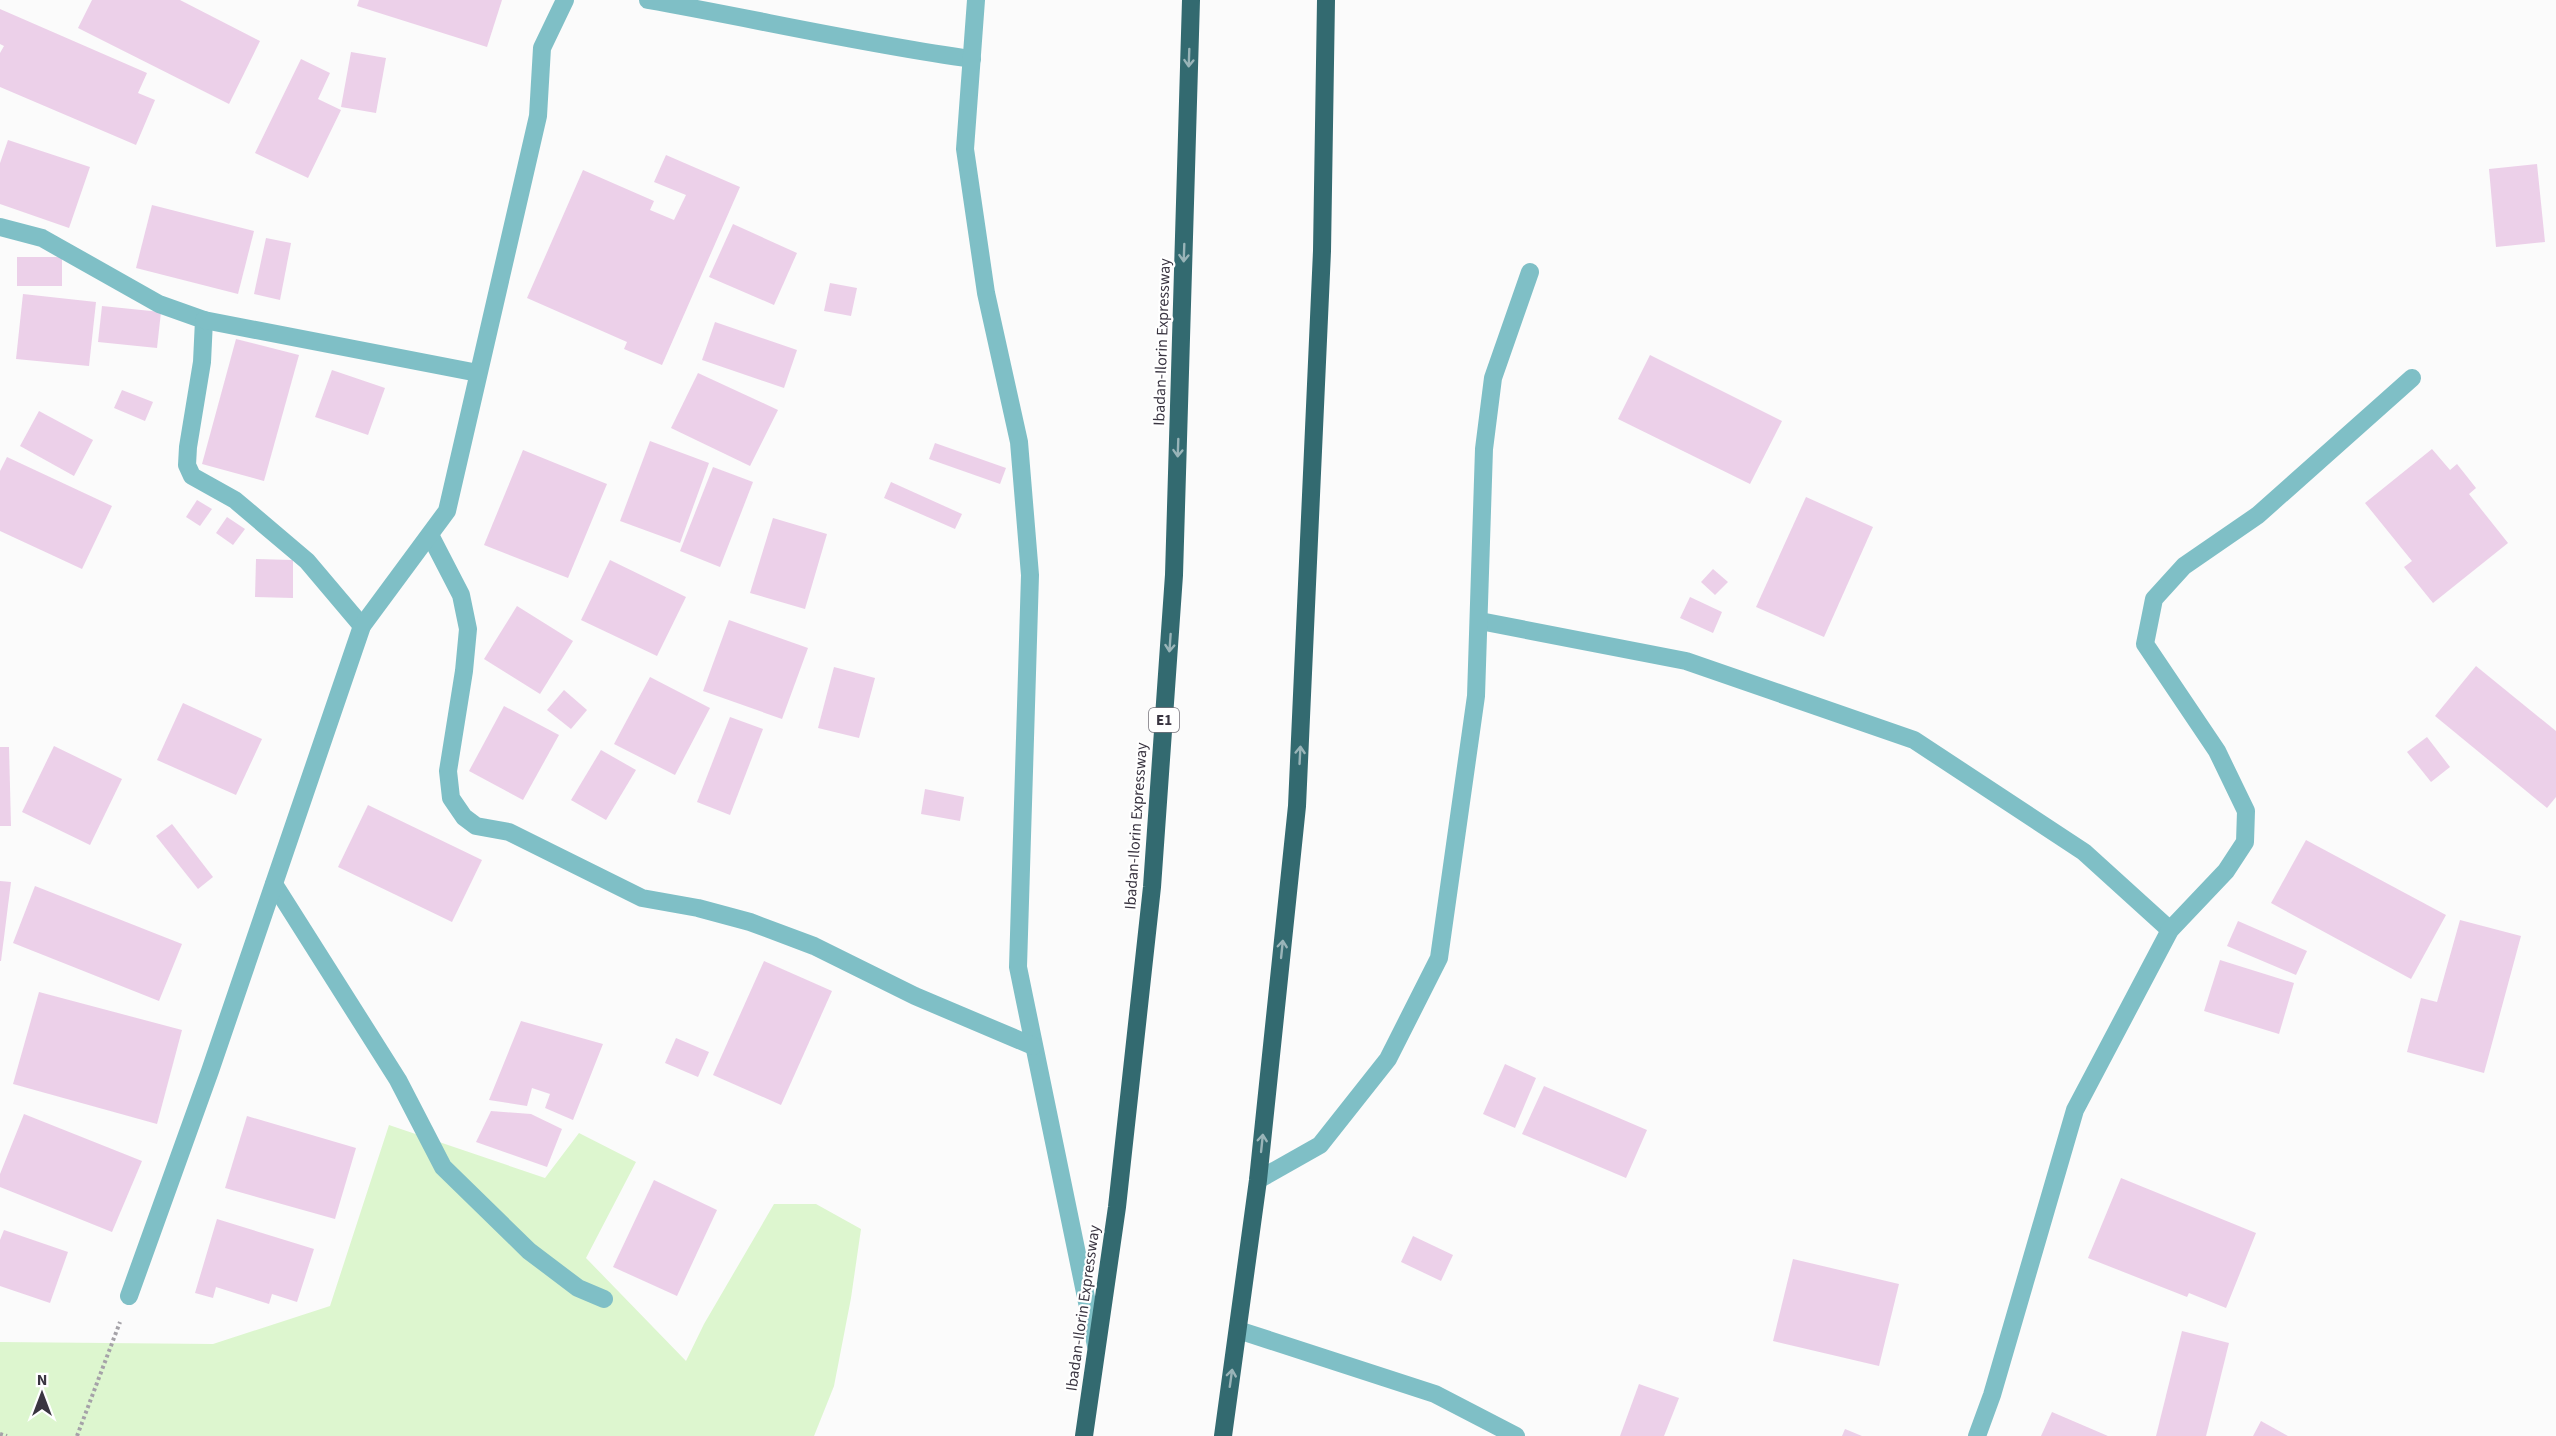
<svg xmlns="http://www.w3.org/2000/svg" width="2556" height="1436" viewBox="0 0 2556 1436" font-family="'Source Sans 3',sans-serif">
  <style>
    .green { fill: #ddf6cf }
    .building { fill: #ecd0e9 }
    .lines { fill: none; stroke-linecap: round; stroke-linejoin: round }
    .path { stroke: #a5a2a8; stroke-width: 4; stroke-dasharray: 3 3; stroke-linecap: butt }
    .lane { stroke: #7fbfc6; stroke-width: 18 }
    .street { stroke: #7fbfc6; stroke-width: 18 }
    .highway { stroke: #336a70; stroke-width: 18 }
    .oneway { stroke: #99b4b8 }
    .labels { text-anchor: middle; dominant-baseline: central; stroke-width: 4.5; stroke-linejoin: round; paint-order: stroke }
    .shield { fill: #fff; stroke: #75727a; stroke-width: 1.5 }
    .shield-label { font-size: 15px; font-weight: bold; fill: #3a3541 }
    .street-label { font-size: 16px; fill: #3a3541; stroke: #fff }
  </style>
  <rect width="100%" height="100%" fill="#fbfbfb"/>
  <path class="green" d="M389,1125L545,1178L579,1133L636,1162L586,1258L686,1361L704,1324L774,1204H816L861,1229L851,1298L834,1386L814,1436H0V1342L213,1344L330,1306Z"/>
  <g class="building">
    <path d="M92,0H180L260,41L229,104L78,28Z"/>
    <path d="M359,0H502L487,47L357,6Z"/>
    <path d="M0,9L147,73L138,93L155,100L136,145L0,87V53L4,46L0,44Z"/>
    <path d="M351,52L386,58L376,113L341,107Z"/>
    <path d="M301,59L330,73L318,99L341,110L308,178L255,153Z"/>
    <path d="M8,140L90,167L69,228L0,204V163Z"/>
    <path d="M666,155L740,187L662,365L624,349L627,342L527,298L583,170L654,201L650,210L674,220L686,195L654,182Z"/>
    <path d="M2537,164L2545,242L2496,247L2489,169Z"/>
    <path d="M152,205L254,231L238,294L136,268Z"/>
    <path d="M733,224L797,253L774,305L709,277Z"/>
    <path d="M266,238L291,243L280,300L254,294Z"/>
    <rect x="17" y="257" width="45" height="29"/>
    <path d="M830,283L857,288L851,316L824,311Z"/>
    <path d="M23,294L96,302L89,366L16,359Z"/>
    <path d="M102,306L161,312L157,348L98,342Z"/>
    <path d="M715,322L797,350L784,388L702,360Z"/>
    <path d="M236,339L299,355L264,481L202,464Z"/>
    <path d="M1650,355L1782,421L1750,484L1618,419Z"/>
    <path d="M332,370L385,388L368,435L315,417Z"/>
    <path d="M698,373L778,410L750,466L671,428Z"/>
    <path d="M122,390L153,402L145,421L114,408Z"/>
    <path d="M39,411L93,440L74,476L20,446Z"/>
    <path d="M650,441L709,463L680,543L620,521Z"/>
    <path d="M935,443L1006,468L1000,484L929,459Z"/>
    <path d="M2432,449L2450,470L2457,464L2476,488L2469,494L2508,543L2433,603L2404,567L2412,561L2365,503Z"/>
    <path d="M523,450L607,484L568,578L484,545Z"/>
    <path d="M7,457L112,506L82,569L0,531V471Z"/>
    <path d="M713,467L753,482L720,567L680,551Z"/>
    <path d="M891,482L962,514L955,529L884,498Z"/>
    <path d="M1806,497L1873,527L1824,637L1756,607Z"/>
    <path d="M197,500L212,509L200,526L186,517Z"/>
    <path d="M227,517L245,529L233,545L216,533Z"/>
    <path d="M773,518L827,534L805,609L750,593Z"/>
    <path d="M256,559L293,560V598L255,597Z"/>
    <path d="M610,560L686,597L657,656L581,620Z"/>
    <path d="M1713,569L1728,582L1715,595L1701,582Z"/>
    <path d="M1690,597L1722,612L1713,633L1680,618Z"/>
    <path d="M517,606L573,641L540,694L484,659Z"/>
    <path d="M729,620L808,648L782,719L703,691Z"/>
    <path d="M2476,666L2556,731V797L2547,808L2435,716Z"/>
    <path d="M834,667L875,678L859,738L818,728Z"/>
    <path d="M650,677L710,708L675,775L614,744Z"/>
    <path d="M564,690L587,710L571,729L547,710Z"/>
    <path d="M183,703L262,739L236,795L157,760Z"/>
    <path d="M504,706L559,735L523,800L469,771Z"/>
    <path d="M730,717L763,729L730,815L697,802Z"/>
    <path d="M2427,737L2450,767L2431,782L2407,752Z"/>
    <path d="M54,746L122,779L90,845L22,812Z"/>
    <path d="M0,747H9L11,826H0Z"/>
    <path d="M601,750L636,770L606,820L571,800Z"/>
    <path d="M925,789L964,797L960,821L921,814Z"/>
    <path d="M368,805L482,860L452,922L338,867Z"/>
    <path d="M172,824L213,877L198,889L156,836Z"/>
    <path d="M2306,840L2446,915L2411,979L2271,903Z"/>
    <path d="M0,881L11,882L1,961H0Z"/>
    <path d="M35,886L182,944L159,1001L13,943Z"/>
    <path d="M2460,920L2521,936L2484,1073L2407,1052L2421,998L2437,1002Z"/>
    <path d="M2238,921L2307,951L2296,975L2227,946Z"/>
    <path d="M2220,960L2294,983L2279,1034L2204,1011Z"/>
    <path d="M764,961L832,991L781,1105L713,1075Z"/>
    <path d="M39,992L182,1030L157,1124L13,1084Z"/>
    <path d="M521,1021L603,1044L573,1120L545,1108L550,1094L532,1088L527,1106L489,1100Z"/>
    <path d="M676,1038L709,1052L698,1077L665,1063Z"/>
    <path d="M1505,1064L1536,1078L1515,1128L1483,1114Z"/>
    <path d="M1544,1086L1647,1130L1626,1178L1522,1134Z"/>
    <path d="M491,1111L531,1114L562,1129L547,1167L476,1142Z"/>
    <path d="M24,1114L142,1161L112,1232L0,1187V1174Z"/>
    <path d="M247,1116L356,1148L335,1219L225,1188Z"/>
    <path d="M2121,1178L2256,1233L2226,1308L2189,1293L2187,1297L2088,1258Z"/>
    <path d="M654,1180L717,1210L677,1296L613,1267Z"/>
    <path d="M217,1219L314,1249L297,1302L272,1294L269,1304L216,1287L213,1298L195,1293Z"/>
    <path d="M4,1230L68,1252L50,1303L0,1286V1240Z"/>
    <path d="M1413,1236L1453,1255L1441,1281L1401,1262Z"/>
    <path d="M1793,1259L1899,1284L1879,1366L1773,1341Z"/>
    <path d="M2182,1331L2229,1343L2206,1436H2156Z"/>
    <path d="M1639,1384L1679,1398L1664,1436H1620Z"/>
    <path d="M2052,1412L2108,1436H2041Z"/>
    <path d="M2261,1421L2288,1436H2253Z"/>
    <path d="M1845,1429L1862,1436H1842Z"/>
  </g>
  <g class="lines">
    <g class="path">
      <path d="M0,1434L7,1436"/>
      <path d="M77,1436L120,1322"/>
    </g>
    <g class="lane">
      <path d="M1480,621L1686,661L1914,740L2084,852L2170,930"/>
      <path d="M274,884L398,1080L443,1167L529,1251L578,1288L604,1299"/>
      <path d="M1258,1180L1320,1145L1388,1059L1439,958L1476,696L1484,449L1493,378L1530,272"/>
      <path d="M1238,1330L1435,1394L1516,1436"/>
    </g>
    <g class="street">
      <path d="M648,0C756,19 863,44 972,59"/>
      <path d="M976,0L965,149L986,293L1019,442L1030,575L1018,967L1096,1346"/>
      <path d="M0,227L42,238L159,304L204,320L202,362L188,447L187,465L192,476L235,500L307,561L362,626"/>
      <path d="M204,320L478,373"/>
      <path d="M430,535L461,595L468,629L464,671L448,771L451,798L464,817L476,826L509,832L642,898L698,908L750,922L814,946L915,996L1033,1046"/>
      <path d="M129,1296L210,1071L362,626L447,511L538,116L542,48L565,0"/>
      <path d="M1977,1436L1992,1395L2075,1110L2170,930L2226,871L2245,842L2246,811L2217,751L2145,644L2154,599L2184,566L2258,515L2412,378"/>
    </g>
    <g class="highway">
      <path d="M1084,1436L1117,1207L1152,887L1174,575L1191,0"/>
      <path d="M1223,1436L1258,1180L1297,806L1322,251L1326,0"/>
    </g>
  </g>
  <defs><path id="oneway-shaft" d="M-6 0H5M1.5-3L5.5 0L1.5 3" fill="none" stroke-width="1.6" stroke-linecap="round" stroke-linejoin="round" transform="scale(1.5)"/></defs>
  <g class="oneway">
    <use href="#oneway-shaft" transform="translate(1189 58) rotate(92)"/>
    <use href="#oneway-shaft" transform="translate(1184 253) rotate(92)"/>
    <use href="#oneway-shaft" transform="translate(1178 448) rotate(92)"/>
    <use href="#oneway-shaft" transform="translate(1170 643) rotate(94)"/>
    <use href="#oneway-shaft" transform="translate(1300 755) rotate(-87)"/>
    <use href="#oneway-shaft" transform="translate(1282 949) rotate(-84)"/>
    <use href="#oneway-shaft" transform="translate(1262 1143) rotate(-84)"/>
    <use href="#oneway-shaft" transform="translate(1231 1378) rotate(-82)"/>
  </g>
  <g class="labels">
    <rect class="shield" x="1149" y="708" width="30" height="24" rx="4.5"/>
    <g class="shield-label">
      <text x="1164" y="720">E1</text>
    </g>
    <g class="street-label">
      <text transform="translate(1162 342) rotate(-88)">Ibadan-Ilorin Expressway</text>
      <text transform="translate(1136 826) rotate(-86)">Ibadan-Ilorin Expressway</text>
      <text transform="translate(1083 1308) rotate(-82)">Ibadan-Ilorin Expressway</text>
    </g>
  </g>
  <g transform="translate(42 1394)" stroke="#ffffff" stroke-width="4.5" paint-order="stroke">
  <path d="M0-4.5L10 22L0 15L-10 22Z" fill="#3a3541"/>
  <text y="-9" font-size="16" font-weight="bold" text-anchor="middle" fill="#3a3541">N</text>
  </g>
</svg>
